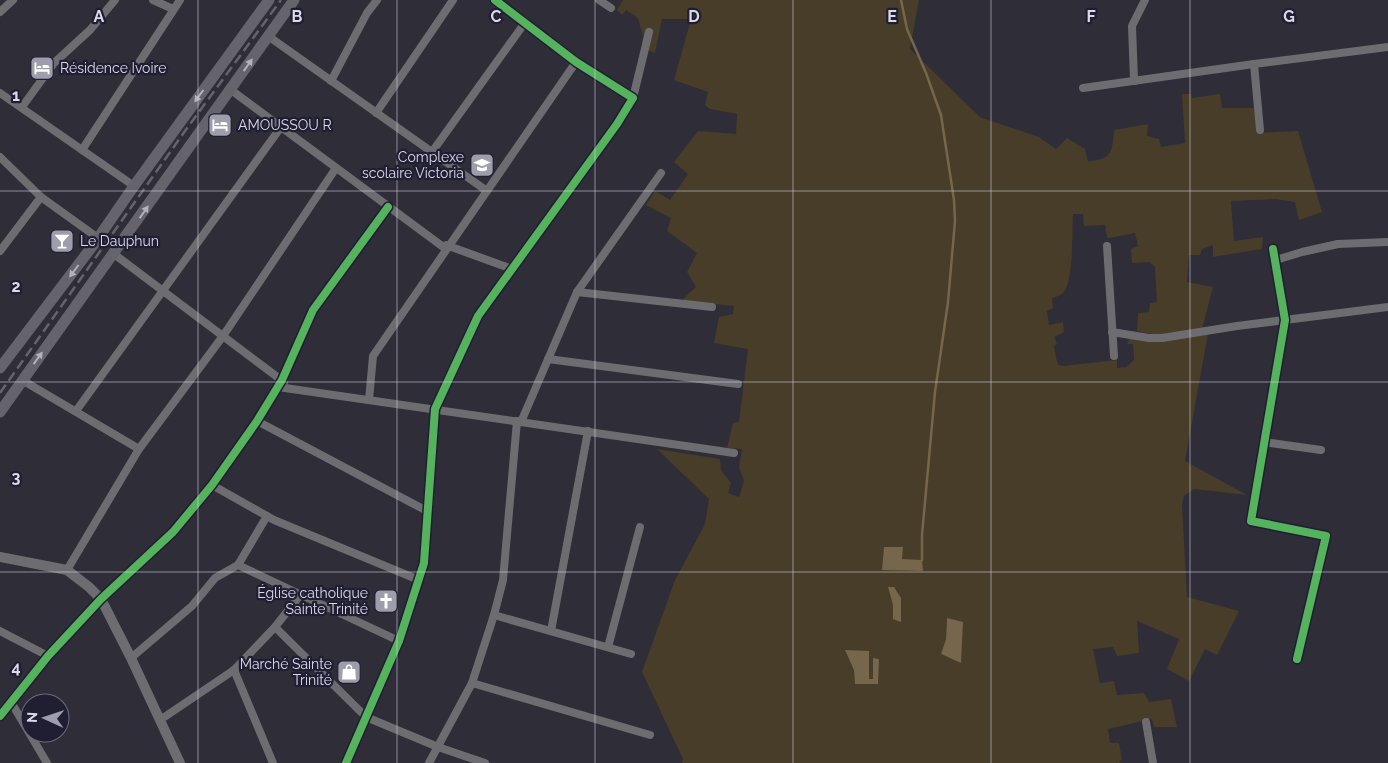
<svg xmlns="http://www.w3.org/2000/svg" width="1388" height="763" viewBox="0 0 1388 763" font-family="Raleway,sans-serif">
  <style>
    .green { fill: #483d28; fill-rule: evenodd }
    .water { fill: #75664c }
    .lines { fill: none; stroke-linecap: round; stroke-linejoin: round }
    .stream { stroke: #75664c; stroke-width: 2.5 }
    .minor { stroke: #6c6c71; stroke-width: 8 }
    .tertiary { stroke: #6c6c71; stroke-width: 10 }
    .secondary { stroke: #65646d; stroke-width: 11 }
    .rail { stroke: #65646b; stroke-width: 2.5; stroke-dasharray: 10 5; stroke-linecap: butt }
    .cycleway-casing { stroke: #201e33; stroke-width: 11 }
    .cycleway { stroke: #56b35d; stroke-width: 8 }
    .oneway { fill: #b2b1be }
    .grid { fill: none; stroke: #dbdae9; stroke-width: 1; stroke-opacity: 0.55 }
    .labels { text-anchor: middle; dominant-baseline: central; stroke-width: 4.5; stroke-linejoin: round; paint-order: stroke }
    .poi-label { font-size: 14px; fill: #dbdae9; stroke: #201e33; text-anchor: start }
    .grid-label { font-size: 16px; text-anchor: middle; font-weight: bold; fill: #dbdae9; stroke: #201e33; stroke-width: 4.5; stroke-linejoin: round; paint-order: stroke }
  </style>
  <rect width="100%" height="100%" fill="#2e2d38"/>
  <path class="green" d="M623,0H919L910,49L980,117L1039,137L1056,149L1067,138L1085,149L1088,161C1113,160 1112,151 1114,130L1148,124L1147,136L1159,139L1161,147L1185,143L1182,94H1191L1192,98L1220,94L1222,108H1254L1257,133L1298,131L1322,212L1299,220L1295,202L1276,199L1231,201L1234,241L1263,237L1262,249L1213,257V245L1202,249L1200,255H1189L1187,282L1213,287L1202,329L1157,335L1137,331L1138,313L1149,312L1150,303L1157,302L1155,267L1150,262L1132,263L1131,249L1138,246L1135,233L1109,238L1107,237L1105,225L1084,226L1083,214H1073C1072,231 1074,282 1063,293C1060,296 1055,297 1052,298L1053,308L1047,311L1049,325L1063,322L1064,332L1054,337L1057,344L1054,346L1057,362L1059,365L1063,366L1117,360V368L1126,367L1134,360L1133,344H1127L1130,337L1156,342L1208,334L1185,461L1247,495L1194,489L1184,496L1182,504L1187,597L1239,611L1217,655L1205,649L1189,681L1167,669L1179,639L1137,621L1139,653L1117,656L1113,647L1093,649L1100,683L1114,681L1117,695L1144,693L1149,702L1171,699L1177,727H1154L1152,719L1108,729L1110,743H1119L1122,759L1119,763H682L683,759L642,672L675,580L705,524L709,499L657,449L720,459L721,470L731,483L728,493L739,497L744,481L739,467L742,449L727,448L733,423L739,422L748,349L714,343L719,317L733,314L734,306L681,301L696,287L687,272L697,253L667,231L671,218L646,205L655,191L670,200L688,174L674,162L698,131L736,134L737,114L710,109L705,105L708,92L674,80L691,19H662L655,53L642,48L643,36L638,18L626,10L622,15L617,10ZM947,618L961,662H960L941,654L946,639Z"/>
  <g class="water">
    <path d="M884,547H903L902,559L922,560L923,571L882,570Z"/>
    <path d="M888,587H894L901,598V622L893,619V605Z"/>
    <path d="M947,618L963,622L961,663L941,654L946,639Z"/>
    <path d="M845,650L869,651V679H873V658L879,659L878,684H855L854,670Z"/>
  </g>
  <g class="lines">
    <path class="stream" d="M901,0L907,29L926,73L941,115L954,200L955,221L948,302L935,392L922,535V560"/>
    <g class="minor">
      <path d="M153,0L173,9"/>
      <path d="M599,0L611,8"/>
      <path d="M0,12L13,0"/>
      <path d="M268,36L487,191"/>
      <path d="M1254,64L1260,130"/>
      <path d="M331,81L367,13L377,0"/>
      <path d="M1134,81L1132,26L1145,0"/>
      <path d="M1083,88L1254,64L1388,47"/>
      <path d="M231,90L446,249"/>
      <path d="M0,93L134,186"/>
      <path d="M633,98L649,32"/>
      <path d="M22,107L54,63L90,30L115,0"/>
      <path d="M376,113L453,0"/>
      <path d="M82,150L180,0"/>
      <path d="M432,152L524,24"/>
      <path d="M0,157L41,197L98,238"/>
      <path d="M446,245L512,269"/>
      <path d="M1107,246L1114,356"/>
      <path d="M1273,249L1285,320L1251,521L1326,536L1297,659"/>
      <path d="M0,251L41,197"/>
      <path d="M114,254L284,382"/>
      <path d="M1276,260L1302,252L1338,244L1388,242"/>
      <path d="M577,292L712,307"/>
      <path d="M1112,332L1149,338H1162L1237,326L1388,307"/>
      <path d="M548,359L738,384"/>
      <path d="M22,380L139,449"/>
      <path d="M278,387L734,453"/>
      <path d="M369,400L373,356L576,62"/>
      <path d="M76,411L281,127"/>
      <path d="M257,421L427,511"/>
      <path d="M521,422L577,292L661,173"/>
      <path d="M1264,442L1321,450"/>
      <path d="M212,485L274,520L419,580"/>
      <path d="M238,565L399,641"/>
      <path d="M67,570L139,449L223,336L336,168"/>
      <path d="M494,615L631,654"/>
      <path d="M275,627L366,717L438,747L485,763"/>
      <path d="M0,631L48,656"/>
      <path d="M551,631L588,431"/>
      <path d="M608,647L640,527"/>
      <path d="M131,658L192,606L215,578L238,565L267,516"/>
      <path d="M234,670L273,763"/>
      <path d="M472,683L650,735"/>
      <path d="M11,702L47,763"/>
      <path d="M0,716L48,656L101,599L173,532L212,485L257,421L282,380L313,310L388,207"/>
      <path d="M160,720L234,670L275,627L301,594"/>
      <path d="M1146,722L1153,763"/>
      <path d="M429,763L472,683L494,615L503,580L517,421"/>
    </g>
    <g class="tertiary">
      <path d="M0,557L67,570L89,587L101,599L131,658L180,763"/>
      <path d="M346,763L399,641L424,563L435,409L478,316L617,124L633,98L576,62L495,0"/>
    </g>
    <g class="secondary">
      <path d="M0,368L94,244L134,186L269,0"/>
      <path d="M0,412L294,0"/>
    </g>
    <path class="rail" d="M0,393L185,131L281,0"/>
    <g class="cycleway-casing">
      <g id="cycleway">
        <path d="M1273,249L1285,320L1251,521L1326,536L1297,659"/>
        <path d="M0,716L48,656L101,599L173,532L212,485L257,421L282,380L313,310L388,207"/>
        <path d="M346,763L399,641L424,563L435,409L478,316L617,124L633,98L576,62L495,0"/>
      </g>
    </g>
    <use href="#cycleway" class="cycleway"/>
  </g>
  <defs><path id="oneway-solid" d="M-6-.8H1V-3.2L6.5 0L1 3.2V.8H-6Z" transform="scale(1.25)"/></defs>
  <g class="oneway">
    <use href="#oneway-solid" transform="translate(248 65) rotate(-55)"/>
    <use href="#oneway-solid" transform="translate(199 96) rotate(126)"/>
    <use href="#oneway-solid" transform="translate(144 212) rotate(-55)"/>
    <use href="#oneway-solid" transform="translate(74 271) rotate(127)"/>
    <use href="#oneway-solid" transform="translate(38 358) rotate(-54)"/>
  </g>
  <path class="grid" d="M198,0V763M397,0V763M595,0V763M793,0V763M991,0V763M1190,0V763M0,191H1388M0,382H1388M0,572H1388"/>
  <defs>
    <g id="hotel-square" transform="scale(1.25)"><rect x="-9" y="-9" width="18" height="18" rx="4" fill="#9e9dab" stroke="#201e33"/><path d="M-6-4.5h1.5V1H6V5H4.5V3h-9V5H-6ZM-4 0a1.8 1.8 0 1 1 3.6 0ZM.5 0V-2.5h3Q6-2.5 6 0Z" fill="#fff"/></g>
    <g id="school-square" transform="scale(1.25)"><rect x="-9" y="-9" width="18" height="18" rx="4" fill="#9e9dab" stroke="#201e33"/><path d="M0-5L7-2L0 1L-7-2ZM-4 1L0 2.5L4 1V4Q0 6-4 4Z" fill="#fff"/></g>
    <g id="bar-square" transform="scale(1.25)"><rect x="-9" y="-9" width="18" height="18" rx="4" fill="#9e9dab" stroke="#201e33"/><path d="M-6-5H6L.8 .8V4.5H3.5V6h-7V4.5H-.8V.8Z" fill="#fff"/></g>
    <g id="church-square" transform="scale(1.25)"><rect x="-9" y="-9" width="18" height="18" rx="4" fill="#9e9dab" stroke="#201e33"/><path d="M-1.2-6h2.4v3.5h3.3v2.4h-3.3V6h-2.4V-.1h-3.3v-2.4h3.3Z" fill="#fff"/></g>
    <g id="shop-square" transform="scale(1.25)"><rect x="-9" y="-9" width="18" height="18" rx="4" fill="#9e9dab" stroke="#201e33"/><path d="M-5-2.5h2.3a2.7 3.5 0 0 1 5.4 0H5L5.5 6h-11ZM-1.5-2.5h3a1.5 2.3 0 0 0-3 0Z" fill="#fff"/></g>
  </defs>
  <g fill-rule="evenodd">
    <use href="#hotel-square" x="42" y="68"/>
    <use href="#hotel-square" x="220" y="125"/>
    <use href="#school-square" x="482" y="165"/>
    <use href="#bar-square" x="62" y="241"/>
    <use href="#church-square" x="386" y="601"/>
    <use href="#shop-square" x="349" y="672"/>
  </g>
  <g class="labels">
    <g class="poi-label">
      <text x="60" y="68">Résidence Ivoire</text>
      <text x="238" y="125">AMOUSSOU R</text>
      <text x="464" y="157" text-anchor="end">Complexe<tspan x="464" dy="16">scolaire Victoria</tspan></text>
      <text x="80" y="241">Le Dauphun</text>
      <text x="368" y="593" text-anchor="end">Église catholique<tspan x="368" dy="16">Sainte Trinité</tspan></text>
      <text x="332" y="664" text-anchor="end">Marché Sainte<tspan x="332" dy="16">Trinité</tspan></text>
    </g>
  </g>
  <g class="grid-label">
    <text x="99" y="22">A</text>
    <text x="297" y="22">B</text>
    <text x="496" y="22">C</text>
    <text x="694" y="22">D</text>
    <text x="892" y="22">E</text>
    <text x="1091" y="22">F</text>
    <text x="1289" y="22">G</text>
    <text x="16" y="101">1</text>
    <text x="16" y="292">2</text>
    <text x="16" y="483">3</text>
    <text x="16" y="673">4</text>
  </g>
  <g transform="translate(45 718) rotate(273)"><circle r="24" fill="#201e33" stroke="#6b697c"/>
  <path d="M0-4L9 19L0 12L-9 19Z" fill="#9e9dab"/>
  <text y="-8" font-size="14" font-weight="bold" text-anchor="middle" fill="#dbdae9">N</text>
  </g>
</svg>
